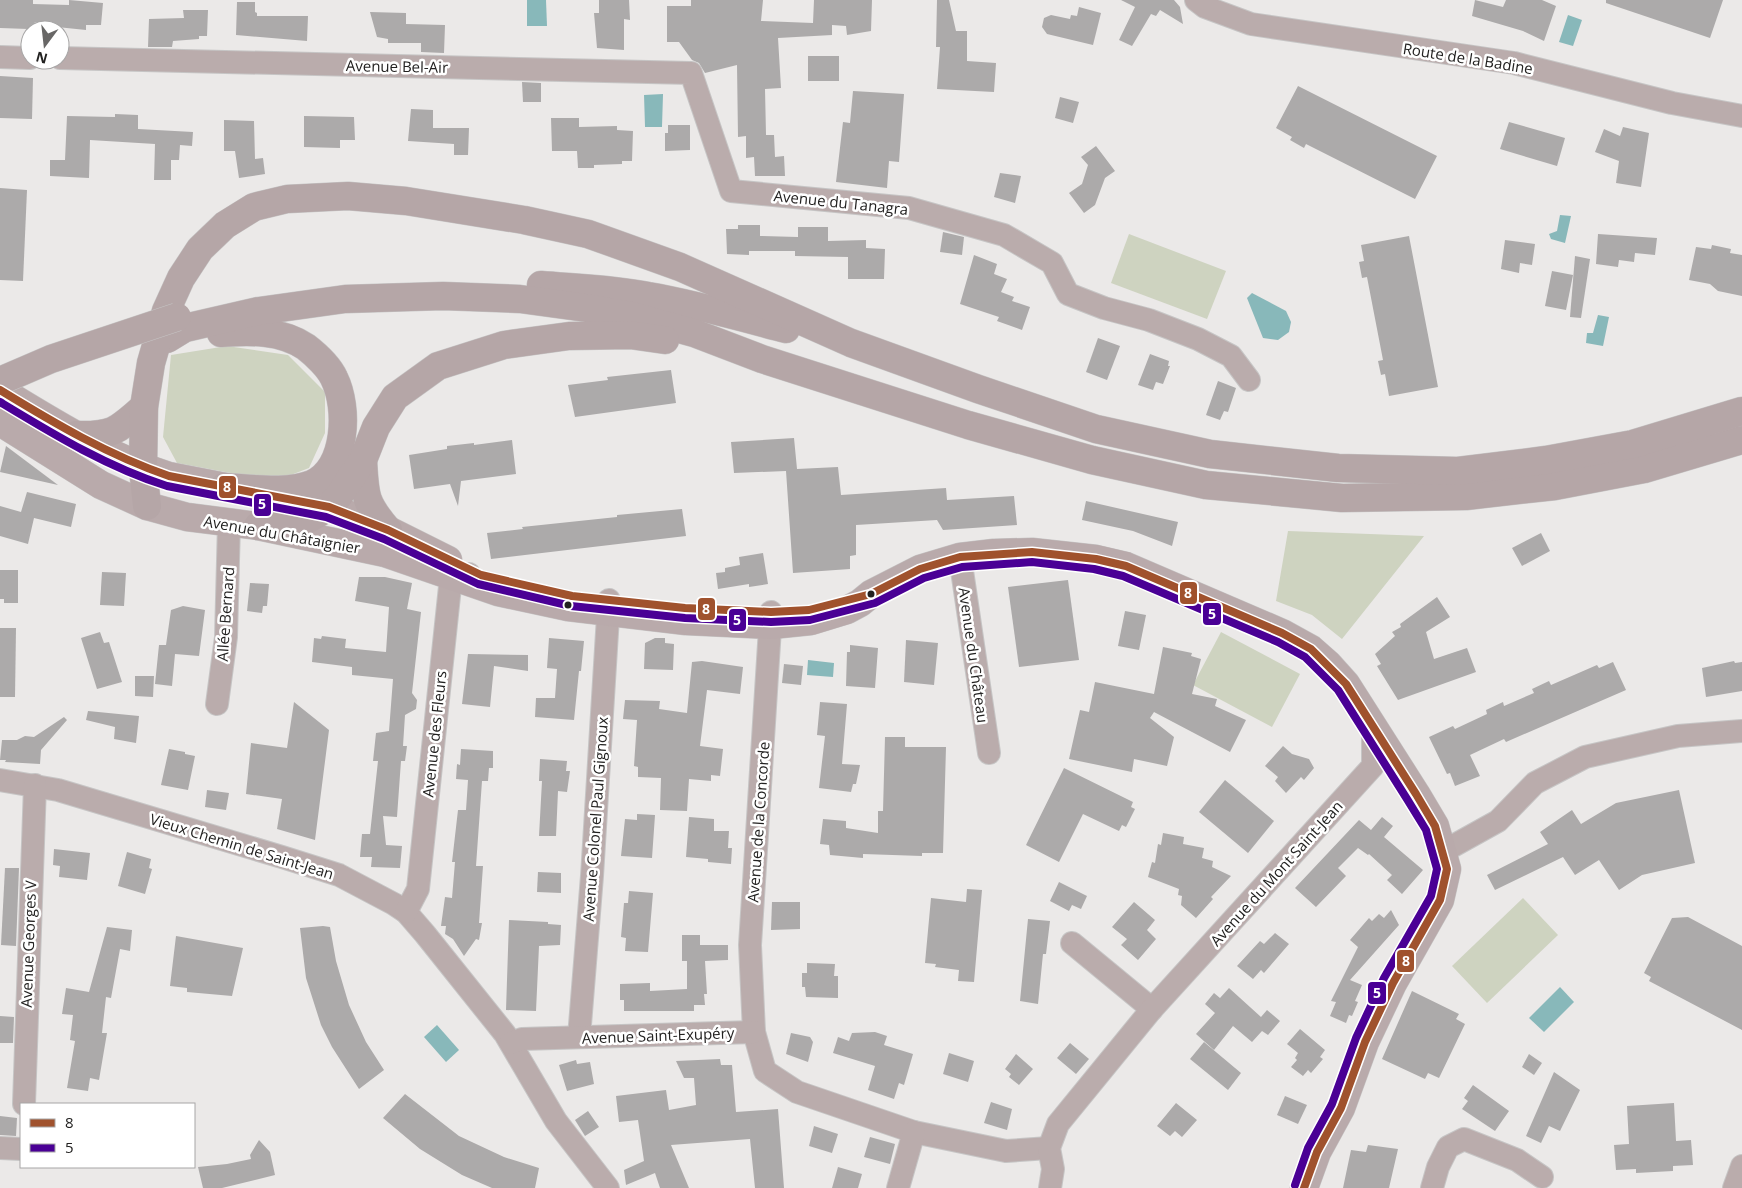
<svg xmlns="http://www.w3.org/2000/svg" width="1742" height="1188" viewBox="0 0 1742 1188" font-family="'Open Sans',sans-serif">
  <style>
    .green { fill: #ced3c0 }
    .water { fill: #88b8ba }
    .building { fill: #acaaaa }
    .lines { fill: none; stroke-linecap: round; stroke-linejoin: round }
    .street-casing { stroke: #c6c5c5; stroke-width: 24 }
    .secondary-casing { stroke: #c6c5c5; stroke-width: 29 }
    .highway-casing { stroke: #c6c5c5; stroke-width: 29 }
    .street { stroke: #baacac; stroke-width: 22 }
    .secondary { stroke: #b9aaab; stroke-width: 28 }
    .highway { stroke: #b5a6a7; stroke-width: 28 }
    .highway-bridge-casing { stroke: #c6c5c5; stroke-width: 29; stroke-linecap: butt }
    .highway-bridge { stroke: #b5a6a7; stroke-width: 28 }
    .bus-1-casing { stroke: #fff; stroke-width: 11 }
    .bus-2-casing { stroke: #fff; stroke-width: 11 }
    .bus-1 { stroke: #a0522d; stroke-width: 8 }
    .bus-2 { stroke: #4a0095; stroke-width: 8 }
    .bus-dot { fill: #222120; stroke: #fff; stroke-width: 2 }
    .labels { text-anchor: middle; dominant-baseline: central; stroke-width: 5; stroke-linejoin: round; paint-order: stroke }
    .street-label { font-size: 15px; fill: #222120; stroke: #fff }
    .line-badge { stroke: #fff; stroke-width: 2 }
    .badge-label { font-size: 14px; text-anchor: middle; font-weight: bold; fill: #fff }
  </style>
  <rect width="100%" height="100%" fill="#ebe9e8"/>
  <g class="green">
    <path d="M1129,234L1226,271L1207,319L1111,283Z"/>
    <path d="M227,346L288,355L325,392V433L309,468L283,478L247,476L177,463L163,437L171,355Z"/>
    <path d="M1288,531L1424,536L1342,639L1312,615L1276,601Z"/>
    <path d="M1221,632L1300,674L1272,727L1193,685Z"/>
    <path d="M1523,898L1558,935L1487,1003L1452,966Z"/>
  </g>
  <g class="water">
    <path d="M527,0H546L547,26H527Z"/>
    <path d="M1568,15L1582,20L1573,46L1559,42Z"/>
    <path d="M663,94L662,127H645L644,95Z"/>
    <path d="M1560,215L1571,216L1565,243L1551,239L1549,234L1557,231Z"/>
    <path d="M1252,293L1286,311L1291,322L1289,332L1278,340L1263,338L1247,298Z"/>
    <path d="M1598,315L1609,317L1603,346L1586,343L1587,333H1593Z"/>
    <path d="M808,660L834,663L833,677L807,675Z"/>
    <path d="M1560,987L1574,1002L1544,1032L1529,1018Z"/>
    <path d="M437,1025L459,1050L446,1062L424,1037Z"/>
  </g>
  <g class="building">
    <path d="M0,0H33V4L69,5V0L103,3L101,25H86V30L57,27V30L0,28Z"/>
    <path d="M599,0H629L630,20L624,19V50L597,48L594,13H599Z"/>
    <path d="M691,0H763L761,21L813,23L814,0H872L871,31L847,35L846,26L832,25V35L778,38L781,88L765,89L766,135H774L775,157L784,156L785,176H755L754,157L746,158V136L738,137L737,65L705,73L699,63L692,60L679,42H667V6H691Z"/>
    <path d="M937,0H949L956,31H967V61L996,63L994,92L937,89L940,47H936Z"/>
    <path d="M1121,0H1174L1180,7L1183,24L1160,10L1156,16L1151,14L1132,46L1119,40L1135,7Z"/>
    <path d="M1475,0L1503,7L1506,0H1542L1556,6L1544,41L1523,31L1472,16Z"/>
    <path d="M1606,0H1723L1710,38L1606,3Z"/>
    <path d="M237,2H255V12L257,13V16H308L307,41L236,35Z"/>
    <path d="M1079,7L1101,13L1093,45L1047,34L1042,27L1044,18L1051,15L1070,19L1071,15L1077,16Z"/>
    <path d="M183,10H208L207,36H199V39L173,41L172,47H148L149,19L184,18Z"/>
    <path d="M370,12L406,13V24L445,25L444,53L421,52V43H388V39L377,37Z"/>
    <rect x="808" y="56" width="31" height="25"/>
    <path d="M0,76L33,78L32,119L0,118Z"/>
    <path d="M522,82L541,83V102H523Z"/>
    <path d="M1298,86L1437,156L1415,199L1306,144L1304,148L1290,140L1292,137L1276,128Z"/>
    <path d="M853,91L904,94L899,162L889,161L887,188L836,182L843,122L850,123Z"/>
    <path d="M1060,97L1079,102L1073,123L1055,118Z"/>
    <path d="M411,109L433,110V128H469L468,155H454V144L408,141Z"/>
    <path d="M115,114L138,115V129L193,132L192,146L180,145L179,160H171V180H154L155,144L90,140L89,178L50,176V160H65L67,116L115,117Z"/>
    <path d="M304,116L354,117L355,140H340V148L304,147Z"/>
    <path d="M551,118H579V127L617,126V130L633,131L632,161H622V164L594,165V168H578L577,151H552Z"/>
    <path d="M224,120L254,121L255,159L263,158L265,174L239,178L235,151H224Z"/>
    <path d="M1509,122L1565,138L1557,166L1500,149Z"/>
    <path d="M668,125H690V150L665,151V133H668Z"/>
    <path d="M1623,127L1649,133L1641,187L1616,183L1619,161L1595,152L1604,129L1620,136Z"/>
    <path d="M1096,146L1115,171L1105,178L1095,205L1084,213L1069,193L1082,184L1088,165L1081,157Z"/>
    <path d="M1000,173L1021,176L1015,203L994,197Z"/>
    <path d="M0,188L27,190L23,281L0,280Z"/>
    <path d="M738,225H760V236L798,237V227H828V241L866,240V248L885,249L884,279H848V257L795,256V251H749V255L727,254L726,229H738Z"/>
    <path d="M943,232L964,237L962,255L940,252Z"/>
    <path d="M1598,234L1657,238L1655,255L1635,253L1634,262L1619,260L1618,267L1596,264Z"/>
    <path d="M1409,236L1438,387L1389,396L1385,374L1381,375L1378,361L1383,360L1367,277L1362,278L1359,262L1364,261L1361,245Z"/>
    <path d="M1505,240L1535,244L1532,265L1520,263L1519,273L1501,269Z"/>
    <path d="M1712,245L1731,249L1730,253L1742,255V296L1718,291L1710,284L1689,280L1696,247L1711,249Z"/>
    <path d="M974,255L997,264L994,274L1007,279L1001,292L1014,297L1012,301L1030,307L1022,330L997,321L999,317L960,304Z"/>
    <path d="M1575,256L1590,259L1581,318L1570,317Z"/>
    <path d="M1552,271L1573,275L1566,310L1545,306Z"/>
    <path d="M1098,338L1120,346L1107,380L1086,372Z"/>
    <path d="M1150,354L1169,361L1168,366H1170L1163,384L1156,382L1153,390L1138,385Z"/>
    <path d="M671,370L676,403L575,417L568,385L608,380L607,377Z"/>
    <path d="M1218,381L1236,388L1228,412L1224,411L1220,420L1206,415Z"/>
    <path d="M794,438L797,469L838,467L841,495L946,488L947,500L1014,496L1017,525L943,530L937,520L856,525V555L850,556V569L793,573L786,471L734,473L731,442Z"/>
    <path d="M512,440L516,474L461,481L458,506L450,484L414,489L409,455L447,449V446L474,443V445Z"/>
    <path d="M6,446L58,485L0,472Z"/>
    <path d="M27,492L76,504L71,527L34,518L28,544L0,536V506L21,512Z"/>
    <path d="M1086,501L1178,522L1172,546L1133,531L1082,520Z"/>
    <path d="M682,509L686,536L491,559L487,533L523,529L522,527L617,517V515Z"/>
    <path d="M1541,533L1550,551L1522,566L1512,548Z"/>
    <path d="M763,553L768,584L749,587V584L718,589L716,573L725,572V568L740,565L739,557Z"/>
    <path d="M0,570H18V603H4V599H0Z"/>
    <path d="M102,572L126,573L124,606L100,605Z"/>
    <path d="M359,577H385L412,583L407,609L421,612L412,693L417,700L416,709L405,715L403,746H407L405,761H401L397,817L383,816L386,845L402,846L400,868L371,867L372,857H360L362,834H370L378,761H373L376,733L389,731L393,679L352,675V667L312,662L314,638L321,639L322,636L346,639L345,648L386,652L389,607L355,601Z"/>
    <path d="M1068,580L1079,660L1019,667L1008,587Z"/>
    <path d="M250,583L269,584L267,606H263L262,613L247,611Z"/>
    <path d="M1437,597L1450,617L1426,632L1434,659L1467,648L1476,672L1398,700L1377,666L1381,664L1375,654L1395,636L1392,632L1401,627L1400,624Z"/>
    <path d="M183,606L205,610L199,656L175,654L172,686L155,684L159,645H166L171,610Z"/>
    <path d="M1125,611L1146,615L1139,650L1118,646Z"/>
    <path d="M0,628H16L15,697H0Z"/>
    <path d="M100,632L104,643L109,642L122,682L97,689L81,638Z"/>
    <path d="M549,638L584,641L581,671H579L574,720L535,717L536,698H555L557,669L547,668Z"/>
    <path d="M655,638H665V643L674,644L673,670L644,669L645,643Z"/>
    <path d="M906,640L938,643L934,685L904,682Z"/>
    <path d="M850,645L878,648L875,688L846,686L847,652H850Z"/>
    <path d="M1163,647L1192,653L1191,656L1201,659L1192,694L1217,699L1215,706L1246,720L1230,752L1154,712L1150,718L1174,737L1167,766L1134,759L1132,772L1069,759L1080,710L1089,712L1095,682L1154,694Z"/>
    <path d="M468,654L528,655V671L494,666L490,707L462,704Z"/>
    <path d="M702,661L743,667L740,694L707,690L700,746L723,749L720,776L711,775V781L689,779L687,811L660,810L661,778L638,777V767L634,766L637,720L623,719L625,700L660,701L659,709L687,713L692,662Z"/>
    <path d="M1734,661L1735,663L1742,662V691L1706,697L1702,668Z"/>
    <path d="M1613,662L1626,690L1506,742L1504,739L1470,755L1480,776L1455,786L1450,773L1447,774L1429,737L1453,726L1455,729L1487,714L1486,710L1503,702L1504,706L1534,693L1532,689L1549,681L1551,685L1597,665L1599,668Z"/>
    <path d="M784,664L803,666L801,685L782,683Z"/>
    <path d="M135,676H154L153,697L135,696Z"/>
    <path d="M294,702L329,730L315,840L277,829L282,799L246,794L251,743L287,748Z"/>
    <path d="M820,702L847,704L842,764L860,765L856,784H853L851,792L819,788L825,736L817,735Z"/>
    <path d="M88,711L139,716L136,743L114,739L115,727L86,720Z"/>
    <path d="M64,717L67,720L41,750L40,764L5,762L6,760H0L2,740H17L25,736L34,737Z"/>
    <path d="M885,737H905V747H946L943,853H922V856L863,854V858L830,855L829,845L820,844L823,819L846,821V828L878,833V811H883Z"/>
    <path d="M1283,746L1292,754L1309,759L1314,768L1304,780L1301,777L1286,793L1275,781L1278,777L1265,766Z"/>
    <path d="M169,749L185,752V754L195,756L188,790L161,785Z"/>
    <path d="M461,749L493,751V768H489L488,781H482L476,866H483L479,923H482L479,940L476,939L464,956L453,939L445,934L446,926H441L445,897L452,898L455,862H452L458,810H466L468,780L456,779L457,764L460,765Z"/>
    <path d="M540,759L567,761L566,771H570L567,792L558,791L556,836H539L542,781H539Z"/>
    <path d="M1064,768L1133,802L1131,807L1135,809L1126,827L1122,825L1119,831L1083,814L1059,862L1026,845Z"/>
    <path d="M1225,780L1274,821L1248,853L1199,812Z"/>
    <path d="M207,790L229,793L226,810L205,807Z"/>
    <path d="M1679,790L1695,863L1642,875L1619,890L1599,860L1575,875L1563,857L1495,890L1487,875L1548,844L1540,832L1572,810L1581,824L1616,803Z"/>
    <path d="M637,814L655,815L652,858L621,856L625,819L637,820Z"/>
    <path d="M689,817L714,819V831H729L728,848H732L731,864L708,862V859L686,857Z"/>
    <path d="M1382,817L1393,826L1384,837L1423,870L1402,894L1387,880L1392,875L1369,854L1368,855L1358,848L1338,868L1346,876L1316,907L1295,888L1359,820L1371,830Z"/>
    <path d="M1163,833L1184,837L1183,844L1204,848L1202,858L1213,861L1212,867L1231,876L1211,897L1213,899L1196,918L1181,905L1182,896L1178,895L1179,889L1148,877L1152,862L1155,863L1158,844L1161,845Z"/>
    <path d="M54,849L90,853L87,880L59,877L60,866L53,865Z"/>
    <path d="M127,852L151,859L149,868L152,869L145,894L118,886Z"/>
    <path d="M5,868H19L16,946L1,945Z"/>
    <path d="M538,872L561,873V893L537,892Z"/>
    <path d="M1059,882L1087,896L1081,909L1072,905L1069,911L1050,901Z"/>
    <path d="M967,889L982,890L974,982L958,981L959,970L935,967L936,964L925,963L931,898L966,902Z"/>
    <path d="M629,891L653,893L648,952L625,951L626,938L621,937L624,903H628Z"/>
    <path d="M772,902H800V929L771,930Z"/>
    <path d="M1134,902L1155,920L1147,930L1156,939L1138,960L1121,945L1127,939L1112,927Z"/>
    <path d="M1391,910L1399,925L1350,980L1362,985L1355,1001L1358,1002L1352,1016L1349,1015L1346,1023L1330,1016L1336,1002L1331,1001L1358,947L1350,940L1369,918L1372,921L1379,914L1384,918Z"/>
    <path d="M1688,917L1742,946V1030L1649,981L1651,977L1644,973L1672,918Z"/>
    <path d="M1028,919L1050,921L1046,954H1043L1038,1004L1020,1001Z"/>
    <path d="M509,920L548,922V924L561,925L560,945L539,946L536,1011L506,1010Z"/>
    <path d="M323,926L330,927L336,961L349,1005L366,1042L384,1070L359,1089L332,1047L321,1025L306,978L300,928Z"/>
    <path d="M107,927L132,930L130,951L120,949L111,998L106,997L102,1033H107L99,1080L90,1078L88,1091L67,1088L75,1041L70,1040L73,1015L62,1014L66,988L89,992Z"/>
    <path d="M1275,933L1289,944L1264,973L1261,970L1253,979L1237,966L1260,941L1264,944Z"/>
    <path d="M682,935H700V945H728V960L705,961L707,994H704L705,1005H694V1011H624V1000H620V984L650,983V991L687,989V961H682Z"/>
    <path d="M176,936L243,948L232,996L187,992V988L170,986Z"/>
    <path d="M807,963L835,964L834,976H838V998L806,997L805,987H802V973H807Z"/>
    <path d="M1229,988L1261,1017L1267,1010L1280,1021L1268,1035L1262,1031L1252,1042L1233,1026L1214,1050L1196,1034L1215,1013L1205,1004L1214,993L1220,998Z"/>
    <path d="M1412,991L1459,1014L1456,1019L1465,1024L1439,1078L1428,1073L1425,1079L1382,1059Z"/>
    <path d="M0,1016L14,1017L13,1043H0Z"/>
    <path d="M1300,1029L1325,1050L1320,1057L1323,1059L1311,1073L1308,1070L1303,1076L1291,1067L1297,1060L1295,1058L1298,1053L1287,1044Z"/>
    <path d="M875,1032L887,1036L884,1045L913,1054L904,1085L899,1083L894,1099L868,1090L875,1066L833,1053L838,1037L849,1041L852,1033Z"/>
    <path d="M791,1033L810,1037L813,1042L808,1062L786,1054Z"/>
    <path d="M1204,1042L1241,1073L1228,1090L1190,1059Z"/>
    <path d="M1070,1043L1089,1059L1076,1074L1057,1058Z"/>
    <path d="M949,1053L974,1061L968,1082L943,1074Z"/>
    <path d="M1016,1054L1033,1069L1019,1085L1009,1077L1011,1074L1005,1069Z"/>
    <path d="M1529,1054L1542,1063L1534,1075L1522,1067Z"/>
    <path d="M720,1059L721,1065H732L736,1112L778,1109L784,1188H755L750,1139L671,1145L689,1188H660L655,1173L626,1185L624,1170L644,1161L638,1120L619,1122L616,1096L666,1090L669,1110L696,1105L694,1078H684L676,1061Z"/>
    <path d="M576,1060L577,1064L590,1062L594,1084L567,1091L559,1065Z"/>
    <path d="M1554,1072L1580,1090L1560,1131L1549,1126L1541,1143L1526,1136Z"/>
    <path d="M1473,1085L1509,1111L1495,1131L1462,1109L1468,1101L1464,1098Z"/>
    <path d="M405,1094L459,1136L504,1157L539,1168L535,1188H492L462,1175L420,1149L383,1118Z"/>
    <path d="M1285,1096L1307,1105L1298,1124L1277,1115Z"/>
    <path d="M991,1102L1012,1109L1007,1130L984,1123Z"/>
    <path d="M1176,1103L1197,1120L1182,1137L1175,1131L1170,1136L1157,1126Z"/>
    <path d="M1674,1103L1676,1141L1691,1140L1693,1165L1673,1166V1171L1636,1173V1169L1616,1170L1614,1145L1629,1144L1627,1106Z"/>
    <path d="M588,1111L599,1127L585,1136L575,1120Z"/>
    <path d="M0,1116L17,1118L16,1136L0,1135Z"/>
    <path d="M814,1126L838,1134L832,1153L809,1146Z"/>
    <path d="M870,1137L895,1144L890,1164L864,1157Z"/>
    <path d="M259,1140L270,1152L275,1175L222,1188H203L198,1167L227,1164L251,1159L250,1155Z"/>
    <path d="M1368,1145L1398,1149L1389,1188H1343L1351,1150L1366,1152Z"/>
    <path d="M838,1167L862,1174L858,1188H832Z"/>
  </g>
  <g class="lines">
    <g class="street-casing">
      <g id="street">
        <path d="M1196,0L1205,7L1251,24L1514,63L1672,103L1742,116"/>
        <path d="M0,57L30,58"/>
        <path d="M60,58L691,73L731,191L909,208L1004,235L1052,263L1068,294L1104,308L1149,320L1198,339L1231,356L1249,380"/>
        <path d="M960,557L989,753"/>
        <path d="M771,612L750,945L754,1032L765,1071L797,1092L914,1132L1006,1151L1049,1148"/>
        <path d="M217,704L226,637L229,523"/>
        <path d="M0,780L58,790L282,857L339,875L394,904L406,912L425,934L505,1034L556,1121L608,1188"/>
        <path d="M1444,851L1498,821L1535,783L1585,757L1678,736L1742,731"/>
        <path d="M406,912L418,889L451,577L469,574"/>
        <path d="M1072,943L1152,1009"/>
        <path d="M579,1037L592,876L609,600"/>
        <path d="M511,1043L522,1039L754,1032"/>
        <path d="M24,1104L35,785"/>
        <path d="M0,1148L21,1149"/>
        <path d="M898,1188L914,1132"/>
        <path d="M1050,1188L1053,1169L1049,1148L1058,1124L1152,1009L1373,766V726"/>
        <path d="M1432,1188L1438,1167L1448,1147L1464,1139L1517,1160L1542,1177"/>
        <path d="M1734,1188L1742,1166"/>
      </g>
    </g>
    <g class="secondary-casing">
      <g id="secondary">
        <path d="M0,390C54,423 108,457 169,476L329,507L388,530L448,560"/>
        <path d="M0,422L101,485L147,506L187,517L258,526L385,553L498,592L568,607L686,621L772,625L811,621L847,610L860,603L871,594L920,569L960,557L994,553L1032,552L1096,559L1126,566L1282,633L1311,649L1328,664L1346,684L1416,794L1435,826L1447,869L1440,900L1393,983L1365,1042L1341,1108L1317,1152L1304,1188"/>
      </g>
    </g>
    <g class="highway-casing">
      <g id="highway">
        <path d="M541,285C577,288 613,289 648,296C695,304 740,317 786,329"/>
        <path d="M221,333C250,331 281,330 306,347C315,354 329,367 334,378C349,408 347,468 312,484C287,494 251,488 224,487"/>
        <path d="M167,339L185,328L259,311L345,299L443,296L520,299L586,308L632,316L694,333L762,359L968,425L1092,460L1206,485L1342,498L1466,496L1555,486L1644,469L1742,440"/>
        <path d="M76,435C113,436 117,431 144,407"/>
        <path d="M363,460C365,495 364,502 388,530"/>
        <path d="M147,506L143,468L144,407L151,363L166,311L181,278L200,249L225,225L254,207L287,199L348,196L406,201L524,220L588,234L680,267L851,343L978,389L1096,429L1210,454L1338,468L1458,471L1546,460L1633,444L1742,411"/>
        <path d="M258,526L303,522L329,507L338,497L363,460L376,427L395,397L438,366L504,345L569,336L630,335L665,340"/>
      </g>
    </g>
    <use href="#street" class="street"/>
    <use href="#secondary" class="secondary"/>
    <use href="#highway" class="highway"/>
    <g class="highway-bridge-casing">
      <path id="highway-bridge" d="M0,381L51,359L177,317"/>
    </g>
    <use href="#highway-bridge" class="highway-bridge"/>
    <g class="bus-1-casing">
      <path id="bus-1" d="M0,390C54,423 108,455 169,476L329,507L388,530L481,575L572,596L685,608L771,612L809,610L871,594L920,569L960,557L1032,552L1096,559L1126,566L1282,633L1311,649L1346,684L1416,794L1435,826L1447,869L1440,900L1393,983L1365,1042L1341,1108L1317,1152L1304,1188"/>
    </g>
    <g class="bus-2-casing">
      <path id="bus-2" d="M0,402C53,434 107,467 167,486L326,517L384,539L478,584L571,606L685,618L771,622L810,620L875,603L924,578L962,567L1032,562L1094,569L1123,576L1278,642L1305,657L1338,690L1407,799L1426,830L1437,869L1431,896L1384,978L1356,1038L1332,1104L1308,1148L1295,1185"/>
    </g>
    <use href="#bus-1" class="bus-1"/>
    <use href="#bus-2" class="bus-2"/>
  </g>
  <g class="bus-dot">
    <circle cx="871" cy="594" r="4.5"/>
    <circle cx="568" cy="605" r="4.5"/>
  </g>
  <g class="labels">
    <g class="street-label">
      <text transform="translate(1468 58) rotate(9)">Route de la Badine</text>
      <text transform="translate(397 66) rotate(1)">Avenue Bel-Air</text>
      <text transform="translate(841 202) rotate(6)">Avenue du Tanagra</text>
      <text transform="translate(282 534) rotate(10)">Avenue du Châtaignier</text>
      <text transform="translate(225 614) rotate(-86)">Allée Bernard</text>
      <text transform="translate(974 655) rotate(82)">Avenue du Château</text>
      <text transform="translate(434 734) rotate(-84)">Avenue des Fleurs</text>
      <text transform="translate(595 819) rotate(-86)">Avenue Colonel Paul Gignoux</text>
      <text transform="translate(758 822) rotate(-86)">Avenue de la Concorde</text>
      <text transform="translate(242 846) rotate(17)">Vieux Chemin de Saint-Jean</text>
      <text transform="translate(1276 873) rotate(-48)">Avenue du Mont Saint-Jean</text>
      <text transform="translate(28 944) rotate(-88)">Avenue Georges V</text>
      <text transform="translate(658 1035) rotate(-2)">Avenue Saint-Exupéry</text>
    </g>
  </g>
  <g class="line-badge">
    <rect x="218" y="475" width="19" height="24" rx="5" fill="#a0522d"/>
    <rect x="253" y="493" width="19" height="24" rx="5" fill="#4a0095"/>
    <rect x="1179" y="581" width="19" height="24" rx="5" fill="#a0522d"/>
    <rect x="697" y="597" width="19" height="24" rx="5" fill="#a0522d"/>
    <rect x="1202" y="602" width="20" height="24" rx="5" fill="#4a0095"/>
    <rect x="728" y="608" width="19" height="24" rx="5" fill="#4a0095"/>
    <rect x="1396" y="949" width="19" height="24" rx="5" fill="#a0522d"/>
    <rect x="1367" y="981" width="20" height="24" rx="5" fill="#4a0095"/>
  </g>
  <g class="badge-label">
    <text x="227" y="492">8</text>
    <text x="262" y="509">5</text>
    <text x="1188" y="598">8</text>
    <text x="706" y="614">8</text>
    <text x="1212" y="619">5</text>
    <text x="737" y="625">5</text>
    <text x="1406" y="966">8</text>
    <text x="1377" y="998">5</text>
  </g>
  <rect x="20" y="1103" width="175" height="65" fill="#ffffff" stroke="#a7a6a6"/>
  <rect x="30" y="1119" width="25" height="8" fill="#a0522d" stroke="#a7a6a6"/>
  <text x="65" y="1128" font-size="15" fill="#222120">8</text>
  <rect x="30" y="1144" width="25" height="8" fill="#4a0095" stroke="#a7a6a6"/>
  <text x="65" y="1153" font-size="15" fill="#222120">5</text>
  <g transform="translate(45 45) rotate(195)"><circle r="24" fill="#ffffff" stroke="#a7a6a6"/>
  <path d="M0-4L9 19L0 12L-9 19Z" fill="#686766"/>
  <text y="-8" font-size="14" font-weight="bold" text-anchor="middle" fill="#222120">N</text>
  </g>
</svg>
